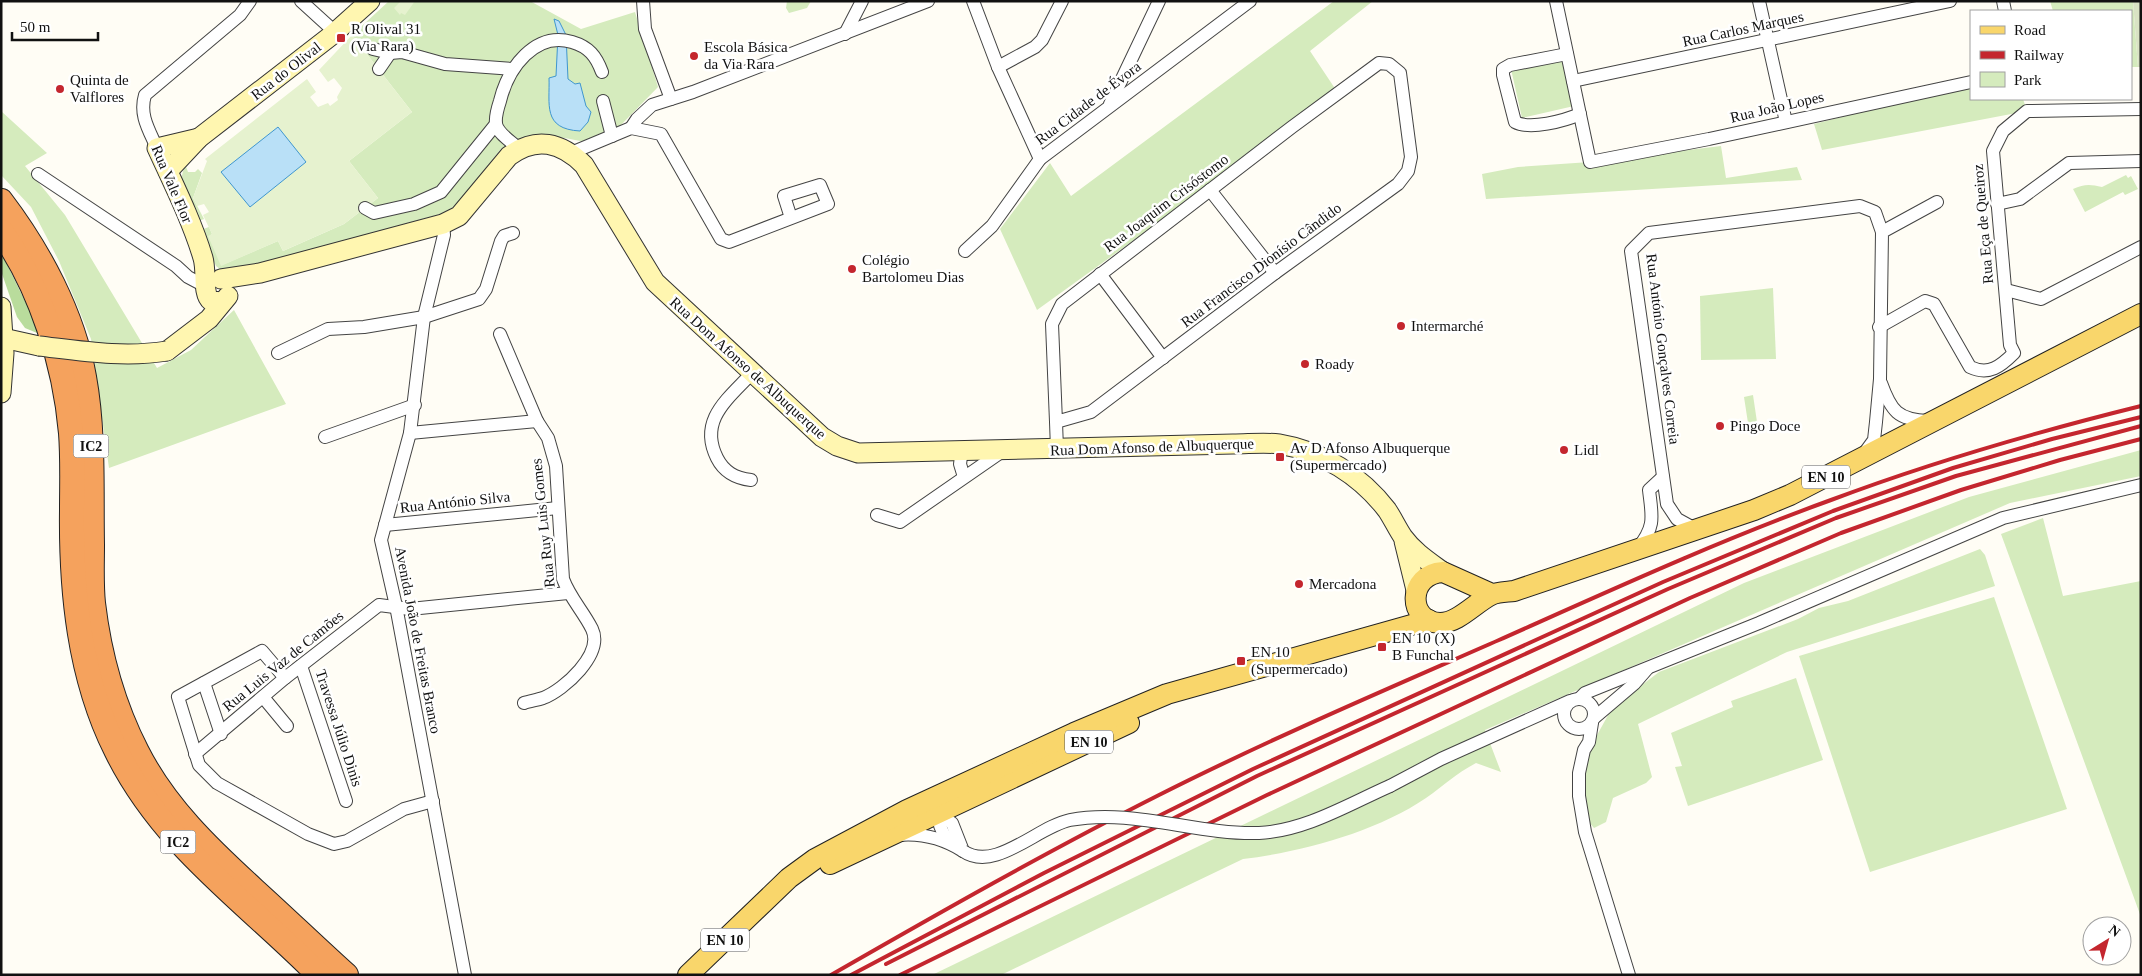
<svg xmlns="http://www.w3.org/2000/svg" width="2142" height="976" viewBox="0 0 2142 976" font-family="'Times New Roman',serif">
  <style>
    .green { fill: #d5ebbd }
    .forest { fill: #b9dc9c }
    .cemetery { fill: #d9e3c4 }
    .pitch { fill: #e6f2cf }
    .water { fill: #b9e0f7; stroke: #3f96cf }
    .lines { fill: none; stroke-linecap: round; stroke-linejoin: round }
    .street-casing { stroke: #444; stroke-width: 14 }
    .secondary-casing { stroke: #333; stroke-width: 21 }
    .primary-casing { stroke: #222; stroke-width: 22 }
    .highway-casing { stroke: #222; stroke-width: 26 }
    .street { stroke: #fff; stroke-width: 12 }
    .secondary { stroke: #fff6b0; stroke-width: 19 }
    .primary { stroke: #f9d66b; stroke-width: 20 }
    .highway { stroke: #f5a25d; stroke-width: 24 }
    .rail { stroke: #c4262e; stroke-width: 4 }
    .street-bridge-casing { stroke: #444; stroke-width: 14; stroke-linecap: butt }
    .secondary-bridge-casing { stroke: #333; stroke-width: 21; stroke-linecap: butt }
    .street-bridge { stroke: #fff; stroke-width: 12 }
    .secondary-bridge { stroke: #fff6b0; stroke-width: 19 }
    .poi-dot { fill: #c4262e; stroke: #fff; stroke-width: 2 }
    .labels { text-anchor: middle; dominant-baseline: central; stroke-width: 5; stroke-linejoin: round; paint-order: stroke }
    .shield { fill: #fff; stroke: #585858; stroke-width: 1 }
    .shield-label { font-size: 14px; font-weight: bold; fill: #111 }
    .poi-label { font-size: 15px; fill: #111; stroke: #fff; text-anchor: start }
    .street-label { font-size: 15px; fill: #111; stroke: #fff }
  </style>
  <rect width="100%" height="100%" fill="#fffdf5"/>
  <g class="green">
    <path d="M389,1H530L581,29L635,12L658,87L619,127L585,142L565,138L520,140L501,149L456,205L444,213L260,264L221,270L216,266L200,230L209,227L212,234L209,237L222,265L278,241L283,251L344,224L378,198L349,161L412,112L352,35Z"/>
    <path d="M787,1H811L807,8L789,13L786,8Z"/>
    <path d="M1334,1H1373L1310,51L1338,93L1037,310L1000,229L1050,163L1071,196Z"/>
    <path d="M2050,1H2133L2138,67H2131V11H2053Z"/>
    <path d="M1562,58L1574,106L1522,118L1511,69Z"/>
    <path d="M1971,84V99H2023L2027,111L1822,150L1814,124Z"/>
    <path d="M1,111L47,153L25,166L65,215L157,368L191,350L234,310L286,404L109,468L91,339L59,261L31,207L1,175Z"/>
    <path d="M1721,146L1726,178L1797,167L1802,180L1486,199L1482,174L1518,167L1590,162Z"/>
    <path d="M185,164L188,172H195L198,169L202,173L193,198L204,219L198,221L181,179Z"/>
    <path d="M2126,175L2128,178L2131,176L2138,189L2125,195L2123,192L2085,212L2073,189C2084,184 2090,184 2102,187Z"/>
    <path d="M1773,288L1776,359L1701,360L1700,296Z"/>
    <path d="M1753,395L1757,422L1748,423L1744,397Z"/>
    <path d="M2141,450V476L2010,503L1485,730L1501,772L1476,763C1455,774 1445,785 1426,798C1376,832 1302,852 1243,859L1001,975H932L1744,583L1969,497Z"/>
    <path d="M2043,518L2063,596L2141,581V917L2001,534Z"/>
    <path d="M1980,549L1985,555L1995,586L1787,652L1638,724L1652,777L1646,783L1613,798L1606,822L1594,828L1588,821L1583,786L1586,755L1612,708L1659,672L1798,619L1819,608L1848,601Z"/>
    <path d="M1994,597L2067,809L1870,872L1799,656Z"/>
    <path d="M1796,678L1823,760L1688,806L1675,767L1682,766L1671,733L1733,707L1731,701Z"/>
  </g>
  <path class="forest" d="M1,252L40,332L37,333L25,328L17,317L1,271Z"/>
  <path class="cemetery" d="M2133,1H2141V67H2138Z"/>
  <g class="pitch">
    <path d="M401,1H415L405,15L401,13L400,15L394,8Z"/>
    <path d="M352,35L412,112L349,161L378,198L344,224L283,251L278,241L221,266L208,236L212,234L203,215L209,212L204,204L197,206L193,198L207,161L205,159L307,79L316,92L310,97L318,107L328,103L330,106L338,100L337,97L342,88L334,78L328,82L319,70Z"/>
  </g>
  <g class="water">
    <path d="M554,19L559,21L566,35L568,79L575,84L580,83L586,106L591,112L588,122L580,131C542,129 550,104 549,78L556,76L558,35Z"/>
    <path d="M278,127L306,162L250,207L221,172Z"/>
  </g>
  <g class="lines">
    <g class="street-casing">
      <g id="street">
        <path d="M301,1L335,32"/>
        <path d="M643,1L645,29L671,99"/>
        <path d="M973,1L998,67L1040,159"/>
        <path d="M1556,1L1590,162L1709,139L1971,82"/>
        <path d="M1759,1L1786,122"/>
        <path d="M2003,1L2005,11"/>
        <path d="M845,34L862,1"/>
        <path d="M373,49L390,53L402,52L445,64L512,69"/>
        <path d="M1567,54L1510,65L1503,69V75L1515,122C1530,130 1564,121 1580,114"/>
        <path d="M998,67L1035,47L1042,40L1062,1"/>
        <path d="M379,69L390,53"/>
        <path d="M1573,81L1950,1"/>
        <path d="M603,101L612,136"/>
        <path d="M1110,104L1159,1"/>
        <path d="M631,128L637,119L652,105L693,92L928,1"/>
        <path d="M157,148C149,130 139,115 145,95L240,15L250,1"/>
        <path d="M519,149C512,142 498,134 496,124C495,116 498,107 500,101C508,68 535,31 572,42C589,47 596,56 602,72"/>
        <path d="M571,153L631,128L661,134L721,239L729,242L828,204L820,185L784,196L791,218"/>
        <path d="M38,174L176,266L188,277L205,286"/>
        <path d="M1210,190L1275,273"/>
        <path d="M1997,204L2020,199L2069,163L2141,161"/>
        <path d="M365,208L374,213L414,204L441,192L496,124"/>
        <path d="M443,224L444,235L424,317L410,433L381,540L396,606L465,975"/>
        <path d="M965,251L992,226L1040,159L1250,1"/>
        <path d="M1100,274L1163,358"/>
        <path d="M2006,290L2041,299L2141,247"/>
        <path d="M1879,327L1925,301L1934,304L1970,367C1989,376 2001,366 2014,353L2010,345L1993,151L2003,131L2027,111L2141,109"/>
        <path d="M500,334L537,421L548,438L556,466L563,579C570,598 583,611 592,629C604,654 564,690 543,698C537,700 530,701 524,703"/>
        <path d="M278,353L328,329L364,327L424,317L479,299L486,289L501,241L504,236L513,233"/>
        <path d="M1881,383C1891,411 1898,420 1928,421"/>
        <path d="M1056,422L1052,324L1062,304L1292,127L1379,63L1389,64L1400,73L1411,157L1408,171L1398,184L1275,273L1091,412L1056,422L1057,449"/>
        <path d="M410,433L537,421"/>
        <path d="M325,437L415,405"/>
        <path d="M962,450L960,464L964,477"/>
        <path d="M1863,455L1874,440L1876,422L1880,379L1882,232L1937,202"/>
        <path d="M751,480C735,478 724,472 717,458C698,420 728,399 752,373"/>
        <path d="M877,515L900,522L1004,450"/>
        <path d="M385,525L558,508"/>
        <path d="M1697,530L1677,519L1667,504L1631,251L1649,233L1860,206L1875,212L1882,232"/>
        <path d="M1638,548C1656,526 1652,516 1649,490L1663,477"/>
        <path d="M301,666L346,801"/>
        <path d="M285,678L262,651L178,697L199,765L217,783L308,834L334,844L347,841L404,809L433,801"/>
        <path d="M204,683L221,734"/>
        <path d="M263,697L287,726"/>
        <path d="M1580,698L1585,693L1759,623L2003,518L2141,485"/>
        <circle cx="1579" cy="714" r="15"/>
        <path d="M1594,718L1634,684L1647,669"/>
        <path d="M1592,723L1589,742L1584,750L1579,773V796L1585,832L1629,975"/>
        <path d="M195,754L285,678L379,605L410,609L568,593"/>
        <path d="M1390,786L1441,759L1570,701"/>
        <path d="M940,809C936,823 942,834 952,844"/>
        <path d="M934,811L952,823L963,851"/>
        <path d="M899,835C922,833 944,839 963,851"/>
      </g>
    </g>
    <g class="secondary-casing">
      <g id="secondary">
        <path d="M199,138L157,148C173,183 192,221 203,258C207,271 202,294 211,301L222,302"/>
        <path d="M168,171L199,138L332,35L370,1"/>
        <path d="M221,279L260,273L443,224L459,216L509,156C536,136 561,142 584,165L655,282L822,437L837,446L858,453L1233,444C1248,444 1265,442 1279,444C1322,451 1361,476 1387,510C1393,519 1397,528 1403,537C1414,552 1428,561 1443,572"/>
        <path d="M1,307L4,353L1,393"/>
        <path d="M3,338L39,346"/>
        <path d="M167,351L209,319L228,296"/>
        <path d="M1404,541L1416,590"/>
      </g>
    </g>
    <g class="primary-casing">
      <g id="primary">
        <path d="M1492,594L1443,572C1407,574 1407,622 1440,623C1458,623 1475,603 1491,595C1497,592 1506,592 1514,591L1754,510L1790,495L2141,314"/>
        <path d="M830,864L1129,723"/>
        <path d="M688,975L789,878L815,859L907,810L1074,733L1167,694L1429,620"/>
      </g>
    </g>
    <g class="highway-casing">
      <g id="highway">
        <path d="M1,201C39,251 73,314 84,377C94,432 91,489 92,545C92,564 91,584 93,603C99,654 114,707 137,752C165,807 209,849 254,890C285,918 315,947 346,975"/>
        <path d="M1,231C41,288 65,364 71,433C73,459 72,484 72,510C71,590 79,676 116,750C163,846 246,901 319,975"/>
      </g>
    </g>
    <use href="#street" class="street"/>
    <use href="#secondary" class="secondary"/>
    <use href="#primary" class="primary"/>
    <use href="#highway" class="highway"/>
    <g class="rail">
      <path d="M886,964L1257,776L1668,589L1836,518L1956,476L2141,426"/>
      <path d="M831,975C939,913 1048,851 1159,795C1270,739 1385,690 1499,640C1609,591 1718,541 1831,500C1932,462 2036,432 2141,406"/>
      <path d="M851,975L1044,873L1253,769L1663,582L1833,511L1953,468L2052,439L2141,417"/>
      <path d="M900,975L1267,795L1690,598L1841,533L1961,490L2060,460L2141,439"/>
    </g>
    <g class="street-bridge-casing">
      <path id="street-bridge" d="M963,851C995,873 1037,827 1070,820C1133,808 1196,835 1259,833C1305,831 1349,804 1390,786"/>
    </g>
    <g class="secondary-bridge-casing">
      <path id="secondary-bridge" d="M39,346C82,351 124,358 167,351"/>
    </g>
    <use href="#street-bridge" class="street-bridge"/>
    <use href="#secondary-bridge" class="secondary-bridge"/>
  </g>
  <g class="poi-dot">
    <rect x="336" y="33" width="10" height="10" rx="2.5"/>
    <circle cx="694" cy="56" r="5"/>
    <circle cx="60" cy="89" r="5"/>
    <circle cx="852" cy="269" r="5"/>
    <circle cx="1401" cy="326" r="5"/>
    <circle cx="1305" cy="364" r="5"/>
    <circle cx="1720" cy="426" r="5"/>
    <circle cx="1564" cy="450" r="5"/>
    <rect x="1275" y="452" width="10" height="10" rx="2.5"/>
    <circle cx="1299" cy="584" r="5"/>
    <rect x="1377" y="642" width="10" height="10" rx="2.5"/>
    <rect x="1236" y="656" width="10" height="10" rx="2.5"/>
  </g>
  <g class="labels">
    <g class="shield">
      <rect x="73.5" y="434.5" width="35" height="23" rx="4"/>
      <rect x="1802" y="465.5" width="48" height="23" rx="4"/>
      <rect x="1065" y="730.5" width="48" height="23" rx="4"/>
      <rect x="160.5" y="830.5" width="35" height="23" rx="4"/>
      <rect x="701" y="928.5" width="48" height="23" rx="4"/>
    </g>
    <g class="shield-label">
      <text x="91" y="446">IC2</text>
      <text x="1826" y="477">EN 10</text>
      <text x="1089" y="742">EN 10</text>
      <text x="178" y="842">IC2</text>
      <text x="725" y="940">EN 10</text>
    </g>
    <g class="poi-label">
      <text x="351" y="29">R Olival 31<tspan x="351" dy="17">(Via Rara)</tspan></text>
      <text x="704" y="47">Escola Básica<tspan x="704" dy="17">da Via Rara</tspan></text>
      <text x="70" y="80">Quinta de<tspan x="70" dy="17">Valflores</tspan></text>
      <text x="862" y="260">Colégio<tspan x="862" dy="17">Bartolomeu Dias</tspan></text>
      <text x="1411" y="326">Intermarché</text>
      <text x="1315" y="364">Roady</text>
      <text x="1730" y="426">Pingo Doce</text>
      <text x="1290" y="448">Av D Afonso Albuquerque<tspan x="1290" dy="17">(Supermercado)</tspan></text>
      <text x="1574" y="450">Lidl</text>
      <text x="1309" y="584">Mercadona</text>
      <text x="1392" y="638">EN 10 (X)<tspan x="1392" dy="17">B Funchal</tspan></text>
      <text x="1251" y="652">EN 10<tspan x="1251" dy="17">(Supermercado)</tspan></text>
    </g>
    <g class="street-label">
      <text transform="translate(1743 29) rotate(-12)">Rua Carlos Marques</text>
      <text transform="translate(286 71) rotate(-38)">Rua do Olival</text>
      <text transform="translate(1088 103) rotate(-37)">Rua Cidade de Évora</text>
      <text transform="translate(1777 107) rotate(-13)">Rua João Lopes</text>
      <text transform="translate(172 184) rotate(67)">Rua Vale Flor</text>
      <text transform="translate(1166 203) rotate(-37)">Rua Joaquim Crisóstomo</text>
      <text transform="translate(1983 224) rotate(-95)">Rua Eça de Queiroz</text>
      <text transform="translate(1261 265) rotate(-37)">Rua Francisco Dionísio Cândido</text>
      <text transform="translate(1663 349) rotate(83)">Rua António Gonçalves Correia</text>
      <text transform="translate(748 368) rotate(42)">Rua Dom Afonso de Albuquerque</text>
      <text transform="translate(1152 447) rotate(-2)">Rua Dom Afonso de Albuquerque</text>
      <text transform="translate(455 502) rotate(-6)">Rua António Silva</text>
      <text transform="translate(543 523) rotate(-96)">Rua Ruy Luis Gomes</text>
      <text transform="translate(418 640) rotate(79)">Avenida João de Freitas Branco</text>
      <text transform="translate(283 661) rotate(-39)">Rua Luis Vaz de Camões</text>
      <text transform="translate(339 728) rotate(72)">Travessa Júlio Dinis</text>
    </g>
  </g>
  <rect width="2142" height="976" fill="none" stroke="#111111" stroke-width="5"/>
  <rect x="1970" y="10" width="162" height="90" fill="#ffffff" stroke="#a0a0a0"/>
  <rect x="1980" y="26" width="25" height="8" fill="#f9d66b" stroke="#a0a0a0"/>
  <text x="2014" y="35" font-size="15" fill="#111111">Road</text>
  <rect x="1980" y="51" width="25" height="8" fill="#c4262e" stroke="#a0a0a0"/>
  <text x="2014" y="60" font-size="15" fill="#111111">Railway</text>
  <rect x="1980" y="72" width="25" height="15" fill="#d5ebbd" stroke="#a0a0a0"/>
  <text x="2014" y="85" font-size="15" fill="#111111">Park</text>
  <g transform="translate(2107 941) rotate(37)"><circle r="24" fill="#ffffff" stroke="#a0a0a0"/>
  <path d="M0-4L9 19L0 12L-9 19Z" fill="#c4262e"/>
  <text y="-8" font-size="14" font-weight="bold" text-anchor="middle" fill="#111111">N</text>
  </g>
  <path d="M12 32v8h86v-8" fill="none" stroke="#111111" stroke-width="2.5"/>
  <text x="20" y="32" font-size="15" fill="#111111" stroke="#ffffff" stroke-width="4" paint-order="stroke">50 m</text>
</svg>
